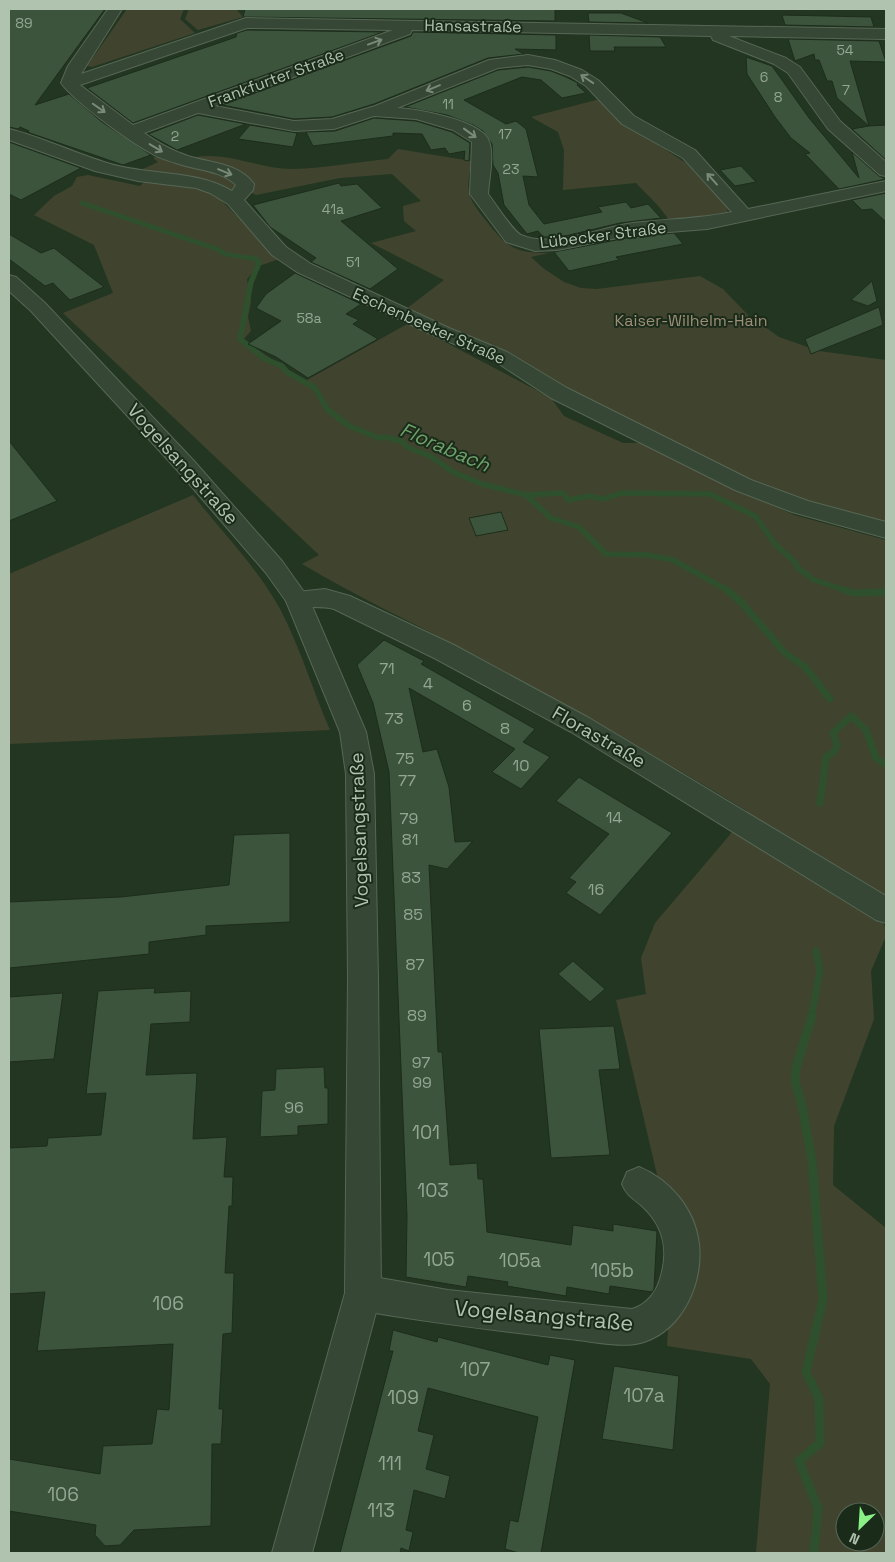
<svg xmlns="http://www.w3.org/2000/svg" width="895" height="1562" viewBox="0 0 895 1562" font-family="'Space Grotesk',sans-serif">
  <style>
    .green { fill: #40442f; fill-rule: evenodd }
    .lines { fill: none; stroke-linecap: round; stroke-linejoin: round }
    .stream-far3 { stroke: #2e502c; stroke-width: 4.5 }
    .stream-far2 { stroke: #2e502c; stroke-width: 5.5 }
    .stream-far1 { stroke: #2e502c; stroke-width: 7 }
    .stream { stroke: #2e502c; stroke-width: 9 }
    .building { fill: #3c543b; stroke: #1d2d1c }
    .minor-casing { stroke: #566755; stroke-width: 2 }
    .tertiary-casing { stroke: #566755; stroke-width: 2 }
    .minor { fill: #364735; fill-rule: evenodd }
    .tertiary { fill: #364735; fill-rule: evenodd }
    .oneway { stroke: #798b78 }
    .labels { text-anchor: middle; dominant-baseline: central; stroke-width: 4; stroke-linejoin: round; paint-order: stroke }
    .far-number-label { font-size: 14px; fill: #93a792 }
    .far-street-label { font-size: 16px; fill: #b0c3af; stroke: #1b2b1a }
    .far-park-label { font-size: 16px; fill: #9d8e77; stroke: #1b2b1a }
    .number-label { font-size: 16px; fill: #93a792 }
    .street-label { font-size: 19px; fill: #b0c3af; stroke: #1b2b1a }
    .near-number-label { font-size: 19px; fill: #93a792 }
    .water-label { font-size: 20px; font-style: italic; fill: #6ea16a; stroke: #1b2b1a }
    .near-street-label { font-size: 22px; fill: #b0c3af; stroke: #1b2b1a }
  </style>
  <rect width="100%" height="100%" fill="#233621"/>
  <g class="green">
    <path d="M127,9H184L180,19L195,33L92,67L87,66Z"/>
    <path d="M189,9H236L243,17L198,30L185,19Z"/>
    <path d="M600,99L613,116L686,163L728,208L727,212L670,222C659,204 650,198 636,183L563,190L564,150L558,132L531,117Z"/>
    <path d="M398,149L471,161C470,172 466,185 470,196C473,205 481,214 487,222C508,248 514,253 549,253L531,257L543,268L564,282L581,288L597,289L700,276L723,289L749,316L779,337L819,351L886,360V526L783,497L406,309L444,280L371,243L416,231L404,221L403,206L421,201L392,174L340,178L256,195L250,192L251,186L187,159C223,148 259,170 293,169C325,168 357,162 388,159Z"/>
    <path d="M159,156L224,175L237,185L235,192L201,178L141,170L158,162L153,158Z"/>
    <path d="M88,175L140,186L146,180L200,188L210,193L220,199L279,259L259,266L247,279L251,302L248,317L251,331L243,340L305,381L409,323L551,398L564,416L623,443H645L794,515L886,540V897L862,883L886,929V936L871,971L874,1019L834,1126L833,1185L886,1228V1553H756L770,1384L751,1359L667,1346L668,1330L685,1294L616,1000L646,994L641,958L655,923L728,837L747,811C656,756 564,703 470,653C414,623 357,597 302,564L319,555L63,313L113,293L94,245L34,215L54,196L72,186L77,177ZM845,1512H875V1542H845Z"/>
    <path d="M193,495C222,532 256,566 279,607C300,646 312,689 330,730L9,744V574Z"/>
  </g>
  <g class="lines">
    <path class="stream-far3" d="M82,203L217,249L225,254L256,259"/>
    <g class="stream-far2">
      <path d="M251,258L256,259L259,263L251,282L240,339L265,359L282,366L287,372L315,388L327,409L349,426L379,438L385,437L401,441L409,448L430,456L453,472L482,484L526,495L551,518L579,527L606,554L648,555L673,560L729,591"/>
      <path d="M526,495L563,493L568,500L589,496L603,499L622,493L710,494L755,516L776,545L795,562L798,568L814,580L848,591"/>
    </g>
    <g class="stream-far1">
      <path d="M727,590L742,603L785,653L805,667L830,699"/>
      <path d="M844,590L853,593L886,592"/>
      <path d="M820,803L826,757L834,752L837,746L833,733L851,716L866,730L876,758L886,765"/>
      <path d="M811,1017L820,971L816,951"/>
    </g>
    <path class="stream" d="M812,1016L796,1068L795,1082L802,1105L812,1161L823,1299L806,1372L819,1399L820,1443L799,1461L818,1508L814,1553"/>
  </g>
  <g class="building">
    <path d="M9,9H105L35,105L69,94L102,122L151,155L123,165L27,132L29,131L20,127L18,129L9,127Z"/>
    <path d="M245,9H555V21L243,17Z"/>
    <path d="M588,13H621L648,23L589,22Z"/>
    <path d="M782,15L871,17L874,27L785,25Z"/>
    <path d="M247,30L383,32L133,123L87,88L236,37L237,33Z"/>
    <path d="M413,32L556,35V50L515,49L524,54L488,58L374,104L332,117L294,119L222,105L411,36Z"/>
    <path d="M589,35L660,37L666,47H614L615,51H590Z"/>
    <path d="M788,39L879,41L886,62L850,61L869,126L886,125V160L852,129L869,126L837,98L832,81H827L819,60H815L814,54L795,61Z"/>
    <path d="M746,57L772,66L809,118L859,178L852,152L879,176L886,179L839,189L805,154L810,153L791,138L775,117L747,74Z"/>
    <path d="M528,67L551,71L566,77L578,83L577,85L586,93L562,98L541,80L522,77L464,100L506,124L516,121L526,129L538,177L523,176L529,205L544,224L602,212L598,207L626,202L631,208L648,204L661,218L620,223L561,237H543L538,231L527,234L504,205L498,173L493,165L492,144L483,131L473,125L447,115L405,107L498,70Z"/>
    <path d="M198,115L246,124L177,150L148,134Z"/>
    <path d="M374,118L416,121L452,132L470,143L469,161L464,160L465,151L449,154L445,148L431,150L422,134L393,133V136L313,146L306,132L335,131Z"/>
    <path d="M250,125L297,133L293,147L238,139Z"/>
    <path d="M9,142L81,168L21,200L9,194Z"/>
    <path d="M741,166L756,182L735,186L720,170Z"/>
    <path d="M339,183L341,186L357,184L382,208L341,221L398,269L370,289L311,262L316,258L270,227L253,205Z"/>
    <path d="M886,193V222L872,209L862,210L852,200Z"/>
    <path d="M674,233L683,244L616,257L619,260L569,271L554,252L632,237Z"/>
    <path d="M9,234L41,253L54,248L104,287L70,300L53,283L45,286L9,259Z"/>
    <path d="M295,273L361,304L346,314L359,320L353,324L378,339L308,378L276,357L248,344L281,321L256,308L266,294Z"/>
    <path d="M872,281L877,301L868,306L851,300Z"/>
    <path d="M879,307L883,325L811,354L805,339Z"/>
    <path d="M9,441L57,501L9,521Z"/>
    <path d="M501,512L508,530L476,536L469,518Z"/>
    <path d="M384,640L424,661L421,664L535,729L523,742L550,757L521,789L492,772L515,749L409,688L423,752L437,749L449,787L455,842L473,841L447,869L429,865L438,1052H442L450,1165L477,1163L478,1179H483L487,1232L571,1245L573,1225L613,1231V1224L657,1231L654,1289L652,1292L610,1286L609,1294L567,1287L566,1296L507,1286L508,1282L468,1276L466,1287L406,1277L407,1216L389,772L373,703L357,665Z"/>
    <path d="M579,777L672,833L600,915L566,893L576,882L569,878L609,834L556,801Z"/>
    <path d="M290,833V922L206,926V935L149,942V954L9,968V902L121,897L229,885L234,835Z"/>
    <path d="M573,961L605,989L590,1002L558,974Z"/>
    <path d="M155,988L154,993L191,991L190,1022L151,1024L146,1075L197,1073L193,1139L227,1137L224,1177H233L232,1206H229L225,1273H234L232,1333L223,1334L219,1409H223L221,1444H212L211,1526L134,1530L120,1545L105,1546L95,1535L96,1525L9,1511V1459L100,1474L103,1446L152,1444L157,1409L169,1410L173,1344L37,1351L45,1292L9,1294V1148L47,1146L48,1138L101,1135L106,1093L86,1094L98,991Z"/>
    <path d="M63,993L54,1059L9,1062V997Z"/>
    <path d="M614,1026L620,1069L599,1070L610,1155L551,1158L539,1029Z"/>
    <path d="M324,1067L325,1088H328V1124L298,1126V1135L260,1137L262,1091L275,1090L276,1069Z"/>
    <path d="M393,1330L437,1342L438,1337L548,1365L550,1355L575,1360L541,1553H519L505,1549L510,1520L518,1522L538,1417L428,1388L418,1431L434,1435L426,1469L450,1476L445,1499L414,1490L406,1530L413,1532L409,1551L401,1548L400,1553H340L393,1351H389Z"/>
    <path d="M614,1366L679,1376L673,1450L602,1439Z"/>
  </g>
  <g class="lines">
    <g class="minor-casing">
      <g id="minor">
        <path d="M108,9H122L81,74L246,18L886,29V39L729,36L786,58L800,67L840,121L886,162V176L880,175L828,129L788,73L774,64L713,40L711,36L412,30L410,34L215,106L294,121L332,119L375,106L489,60L528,55L555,60L582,70L598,80L634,116L695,150L748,209L886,181V191L707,229L632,235L558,250L535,251L506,242L470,194L472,142L453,130L416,119L374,116L334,129L294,131L198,113L144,133C158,143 171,150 188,156C210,163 239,163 254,184L253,190L244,200L286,247L311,264L449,328L507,352L567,388L751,480L808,501L886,522V538L792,512L735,490L551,398L493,360L435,336L297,272L272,255L228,204L210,193L196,188L138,181L95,171L9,140V129C42,137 74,153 107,163C148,176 195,169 232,191L236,185C221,170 195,170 176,163C167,160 158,158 151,153C130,142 74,101 61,83L68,66ZM247,28L393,30L133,125L80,85ZM528,65L551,69L570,76L586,86L622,124L683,158L732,212C699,219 666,219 633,223C601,227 552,249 521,235C512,230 495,203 488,194C489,178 495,153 488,139C478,120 418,109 397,108L498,68Z"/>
        <path d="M325,589L350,596L454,645L589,718L886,896V923L876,920L571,732L436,659L334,609C319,605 303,609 288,605L285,599L288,593Z"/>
        <path d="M639,1167C670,1180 695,1209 699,1244C703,1283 683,1329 644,1342C622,1349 592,1341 569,1339C500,1331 432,1323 363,1311L350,1306L345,1293L350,1280L363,1275L448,1290L632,1309C646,1305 656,1293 660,1279C669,1251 664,1226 642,1206C633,1198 627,1196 622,1184L627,1172Z"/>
      </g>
    </g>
    <g class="tertiary-casing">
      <path id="tertiary" d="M9,275L16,277L45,303L194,461L282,561L309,599L366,732L374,774L378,979L381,1293L312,1553H272L345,1293L348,979L346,774L340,732L286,601L266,573L178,471L31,311L9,291Z"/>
    </g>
    <use href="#minor" class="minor"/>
    <use href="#tertiary" class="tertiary"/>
  </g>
  <defs><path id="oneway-shaft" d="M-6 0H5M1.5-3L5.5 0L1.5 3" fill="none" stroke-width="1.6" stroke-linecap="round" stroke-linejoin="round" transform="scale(1.25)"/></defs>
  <g class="oneway">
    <use href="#oneway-shaft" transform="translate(375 42) rotate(-20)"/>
    <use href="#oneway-shaft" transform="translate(587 79) rotate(-146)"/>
    <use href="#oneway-shaft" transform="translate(433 88) rotate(158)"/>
    <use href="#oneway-shaft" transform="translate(99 108) rotate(35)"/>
    <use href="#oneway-shaft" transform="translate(470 133) rotate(36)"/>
    <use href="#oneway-shaft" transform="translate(156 148) rotate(31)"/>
    <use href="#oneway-shaft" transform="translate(225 172) rotate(22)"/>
    <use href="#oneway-shaft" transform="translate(712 179) rotate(-132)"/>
  </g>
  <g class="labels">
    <g class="far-number-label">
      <text x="24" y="23">89</text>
      <text x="845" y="50">54</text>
      <text x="764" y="77">6</text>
      <text x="846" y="90">7</text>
      <text x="778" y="97">8</text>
      <text x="448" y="104">11</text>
      <text x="505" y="134">17</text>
      <text x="175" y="136">2</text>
      <text x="511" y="169">23</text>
      <text x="333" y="209">41a</text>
      <text x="353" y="262">51</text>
      <text x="309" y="318">58a</text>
    </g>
    <g class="far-street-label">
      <text transform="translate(473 26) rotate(1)">Hansastraße</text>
      <text transform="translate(276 78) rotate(-20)">Frankfurter Straße</text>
      <text transform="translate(603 235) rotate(-7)">Lübecker Straße</text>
      <text transform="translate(429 326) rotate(24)">Eschenbeeker Straße</text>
    </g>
    <g class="far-park-label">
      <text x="691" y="320">Kaiser-Wilhelm-Hain</text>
    </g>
    <g class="number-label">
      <text x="387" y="668">71</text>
      <text x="428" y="683">4</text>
      <text x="467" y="705">6</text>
      <text x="394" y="718">73</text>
      <text x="505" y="728">8</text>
      <text x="405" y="758">75</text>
      <text x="521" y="765">10</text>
      <text x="407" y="780">77</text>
      <text x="614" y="817">14</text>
      <text x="409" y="818">79</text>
      <text x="410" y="839">81</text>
      <text x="411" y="877">83</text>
      <text x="596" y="889">16</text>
      <text x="413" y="914">85</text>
      <text x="415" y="964">87</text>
      <text x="417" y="1015">89</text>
      <text x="421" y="1062">97</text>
      <text x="422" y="1082">99</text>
      <text x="294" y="1107">96</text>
    </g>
    <g class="street-label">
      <text transform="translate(183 464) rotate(48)">Vogelsangstraße</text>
      <text transform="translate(599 737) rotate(30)">Florastraße</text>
      <text transform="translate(359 830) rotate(-92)">Vogelsangstraße</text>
    </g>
    <g class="near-number-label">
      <text x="426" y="1132">101</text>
      <text x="433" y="1190">103</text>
      <text x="439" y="1259">105</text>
      <text x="520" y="1260">105a</text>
      <text x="612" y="1270">105b</text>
      <text x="168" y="1303">106</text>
      <text x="475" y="1369">107</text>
      <text x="644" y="1395">107a</text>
      <text x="403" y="1397">109</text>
      <text x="390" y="1463">111</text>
      <text x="63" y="1494">106</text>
      <text x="381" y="1510">113</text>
    </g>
    <g class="water-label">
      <text transform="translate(445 447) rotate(23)">Florabach</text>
    </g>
    <g class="near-street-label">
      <text transform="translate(544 1315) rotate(5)">Vogelsangstraße</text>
    </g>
  </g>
  <rect width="895" height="1562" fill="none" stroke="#b0c3af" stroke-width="20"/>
  <g transform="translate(860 1527) rotate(205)"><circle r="24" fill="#1b2b1a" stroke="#576856"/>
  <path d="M0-4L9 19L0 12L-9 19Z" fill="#8af186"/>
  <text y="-8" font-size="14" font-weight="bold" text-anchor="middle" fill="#b0c3af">N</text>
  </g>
</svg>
